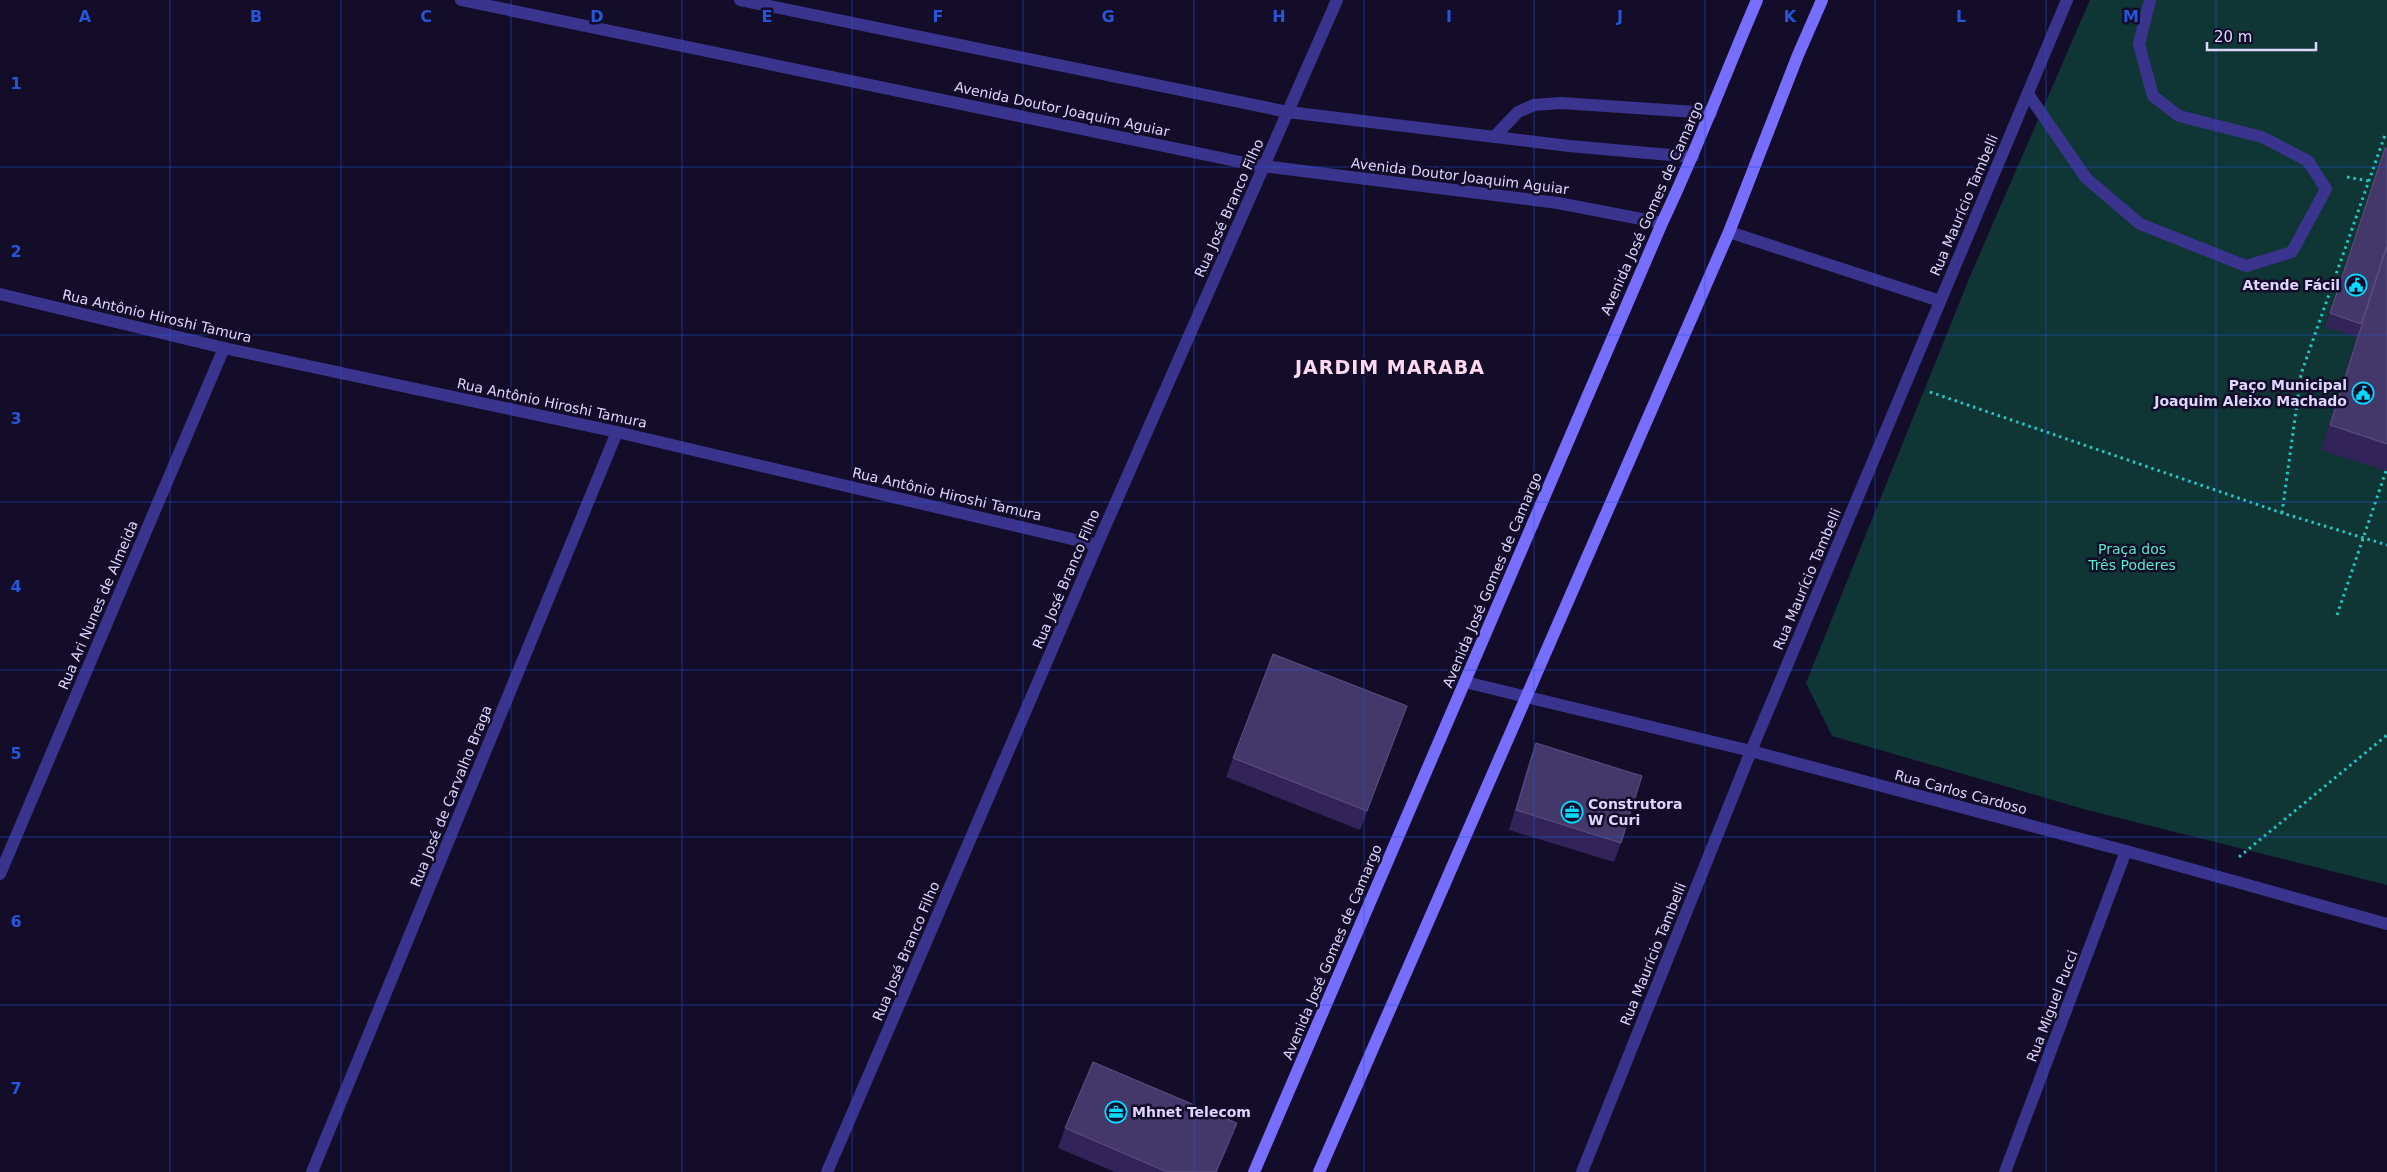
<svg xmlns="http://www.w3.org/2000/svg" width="2387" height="1172" viewBox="0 0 2387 1172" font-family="'DejaVu Sans',sans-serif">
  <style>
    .green { fill: #103535 }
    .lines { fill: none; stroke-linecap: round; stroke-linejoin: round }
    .path { stroke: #22c8c4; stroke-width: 3; stroke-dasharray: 2.5 4; stroke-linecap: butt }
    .service { stroke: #3b348e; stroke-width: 12 }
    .minor { stroke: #3b348e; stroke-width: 12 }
    .secondary { stroke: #776eff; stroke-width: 12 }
    .wall { fill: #322459 }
    .shaded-wall { fill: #1e133f }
    .building { fill: #44386b; stroke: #5c5182 }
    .grid { fill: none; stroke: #2755da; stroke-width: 1; stroke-opacity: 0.55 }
    .labels { text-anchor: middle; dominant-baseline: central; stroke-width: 5; stroke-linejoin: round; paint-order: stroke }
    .street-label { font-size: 14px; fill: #ddd7ff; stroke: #140d2a }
    .poi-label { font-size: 14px; font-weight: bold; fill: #ddd7ff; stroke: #140d2a; text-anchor: end }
    .park-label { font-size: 14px; fill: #55edcd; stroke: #140d2a }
    .district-label { font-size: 19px; font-weight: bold; letter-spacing: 1px; fill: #ffd9f0; stroke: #140d2a }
    .grid-label { font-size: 16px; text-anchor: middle; font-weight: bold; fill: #2755da; stroke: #140d2a; stroke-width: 5; stroke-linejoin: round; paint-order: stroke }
  </style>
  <rect width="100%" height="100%" fill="#140d2a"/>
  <path class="green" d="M2090,0H2387V885L2087,810L1832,736L1806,683L1971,274Z"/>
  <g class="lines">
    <g class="path">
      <path d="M2347,177L2369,181"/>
      <path d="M1930,392L2282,513L2387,545"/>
      <path d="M2282,513L2301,374L2385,135L2387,136"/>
      <path d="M2337,615L2386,471"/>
      <path d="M2239,857L2387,735"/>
    </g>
    <path class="service" d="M2028,94L2086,178L2140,224L2246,266L2292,252L2326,189L2308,161L2262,137L2179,116L2153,96L2139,44L2150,0"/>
    <g class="minor">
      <path d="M461,0L1255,165L1558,203L1662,223"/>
      <path d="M740,0L1288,112L1569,146L1693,157"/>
      <path d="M1494,137L1518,112L1534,105L1561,103L1711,113"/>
      <path d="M1729,232L1940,301"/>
      <path d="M0,294L224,348L617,432L1097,545"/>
      <path d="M1465,682L1751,751L2126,851L2387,924"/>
      <path d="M0,874L224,348"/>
      <path d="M312,1172L617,432"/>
      <path d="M827,1172L1097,545L1337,0"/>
      <path d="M1582,1172L1751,751L2067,0"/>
      <path d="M2005,1172L2126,851"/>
    </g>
    <g class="secondary">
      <path d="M1254,1172L1662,223C1697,150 1725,74 1757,0"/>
      <path d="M1319,1172L1729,232L1798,55L1822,0"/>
    </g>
  </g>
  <g class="wall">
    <path d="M2385,148H2387V471L2321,450L2358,333L2357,337L2325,327Z"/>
    <path d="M1400,725L1360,830L1226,777L1233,758Z"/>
    <path d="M1536,743L1621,843L1614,862L1509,830L1529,762Z"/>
    <path d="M1065,1128L1230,1142L1217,1172H1115L1058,1148Z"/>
  </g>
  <path class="shaded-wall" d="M1237,1123L1230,1142L1217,1172H1216Z"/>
  <g class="building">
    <path d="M2385,148H2387V245L2361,324L2330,313Z"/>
    <path d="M2387,246V444L2330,425Z"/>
    <path d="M1273,654L1407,706L1367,811L1233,758Z"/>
    <path d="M1536,743L1642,776L1621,843L1516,810Z"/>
    <path d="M1093,1062L1237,1123L1216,1172H1167L1065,1128Z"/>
  </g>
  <path class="grid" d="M170,0V1172M341,0V1172M511,0V1172M682,0V1172M852,0V1172M1023,0V1172M1194,0V1172M1364,0V1172M1534,0V1172M1705,0V1172M1875,0V1172M2046,0V1172M2216,0V1172M0,167H2387M0,335H2387M0,502H2387M0,670H2387M0,837H2387M0,1005H2387"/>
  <defs>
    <g id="civic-ring" transform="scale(1.125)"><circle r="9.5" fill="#140d2a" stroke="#03dbff" stroke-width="1.5"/><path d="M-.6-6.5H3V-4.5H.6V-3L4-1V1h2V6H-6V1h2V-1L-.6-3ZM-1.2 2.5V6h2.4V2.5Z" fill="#03dbff"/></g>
    <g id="office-ring" transform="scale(1.125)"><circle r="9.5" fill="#140d2a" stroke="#03dbff" stroke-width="1.5"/><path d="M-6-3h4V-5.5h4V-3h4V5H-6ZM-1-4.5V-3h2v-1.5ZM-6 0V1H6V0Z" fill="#03dbff"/></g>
  </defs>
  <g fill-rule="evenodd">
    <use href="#civic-ring" x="2356" y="285"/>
    <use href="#civic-ring" x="2363" y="393"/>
    <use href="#office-ring" x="1572" y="812"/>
    <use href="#office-ring" x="1116" y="1112"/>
  </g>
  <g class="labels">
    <g class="street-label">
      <text transform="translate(1062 109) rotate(12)">Avenida Doutor Joaquim Aguiar</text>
      <text transform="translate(1460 176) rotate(7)">Avenida Doutor Joaquim Aguiar</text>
      <text transform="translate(1964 205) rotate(-67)">Rua Maurício Tambelli</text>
      <text transform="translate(1229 208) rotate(-66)">Rua José Branco Filho</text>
      <text transform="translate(1652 208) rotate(-66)">Avenida José Gomes de Camargo</text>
      <text transform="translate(157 316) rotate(13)">Rua Antônio Hiroshi Tamura</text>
      <text transform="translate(552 403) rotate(12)">Rua Antônio Hiroshi Tamura</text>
      <text transform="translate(947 494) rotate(13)">Rua Antônio Hiroshi Tamura</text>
      <text transform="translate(1066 579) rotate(-67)">Rua José Branco Filho</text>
      <text transform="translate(1807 579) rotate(-67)">Rua Maurício Tambelli</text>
      <text transform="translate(1492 580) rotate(-67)">Avenida José Gomes de Camargo</text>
      <text transform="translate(98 605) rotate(-67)">Rua Ari Nunes de Almeida</text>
      <text transform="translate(1961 792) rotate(15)">Rua Carlos Cardoso</text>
      <text transform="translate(451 796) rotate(-68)">Rua José de Carvalho Braga</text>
      <text transform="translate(906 951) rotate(-67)">Rua José Branco Filho</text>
      <text transform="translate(1332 952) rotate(-67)">Avenida José Gomes de Camargo</text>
      <text transform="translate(1653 954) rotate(-68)">Rua Maurício Tambelli</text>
      <text transform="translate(2052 1006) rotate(-69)">Rua Miguel Pucci</text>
    </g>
    <g class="poi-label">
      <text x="2340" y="285">Atende Fácil</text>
      <text x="2347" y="385">Paço Municipal<tspan x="2347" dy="16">Joaquim Aleixo Machado</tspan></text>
      <text x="1588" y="804" text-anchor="start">Construtora<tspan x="1588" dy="16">W Curi</tspan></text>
      <text x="1132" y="1112" text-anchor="start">Mhnet Telecom</text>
    </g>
    <g class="park-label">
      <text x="2132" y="549">Praça dos<tspan x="2132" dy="16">Três Poderes</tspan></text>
    </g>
    <g class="district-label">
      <text x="1390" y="367">JARDIM MARABA</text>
    </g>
  </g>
  <g class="grid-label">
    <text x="85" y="22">A</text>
    <text x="256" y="22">B</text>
    <text x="426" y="22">C</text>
    <text x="597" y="22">D</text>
    <text x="767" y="22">E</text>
    <text x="938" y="22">F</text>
    <text x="1108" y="22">G</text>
    <text x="1279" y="22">H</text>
    <text x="1449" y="22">I</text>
    <text x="1620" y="22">J</text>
    <text x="1790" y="22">K</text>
    <text x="1961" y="22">L</text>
    <text x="2131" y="22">M</text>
    <text x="16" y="89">1</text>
    <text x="16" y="257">2</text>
    <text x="16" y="424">3</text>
    <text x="16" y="592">4</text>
    <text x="16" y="759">5</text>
    <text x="16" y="927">6</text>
    <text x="16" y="1094">7</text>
  </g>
  <path d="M2207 42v8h109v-8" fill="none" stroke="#ddd7ff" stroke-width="2.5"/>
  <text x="2214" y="42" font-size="15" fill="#ddd7ff" stroke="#140d2a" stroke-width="4" paint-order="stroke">20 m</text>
</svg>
